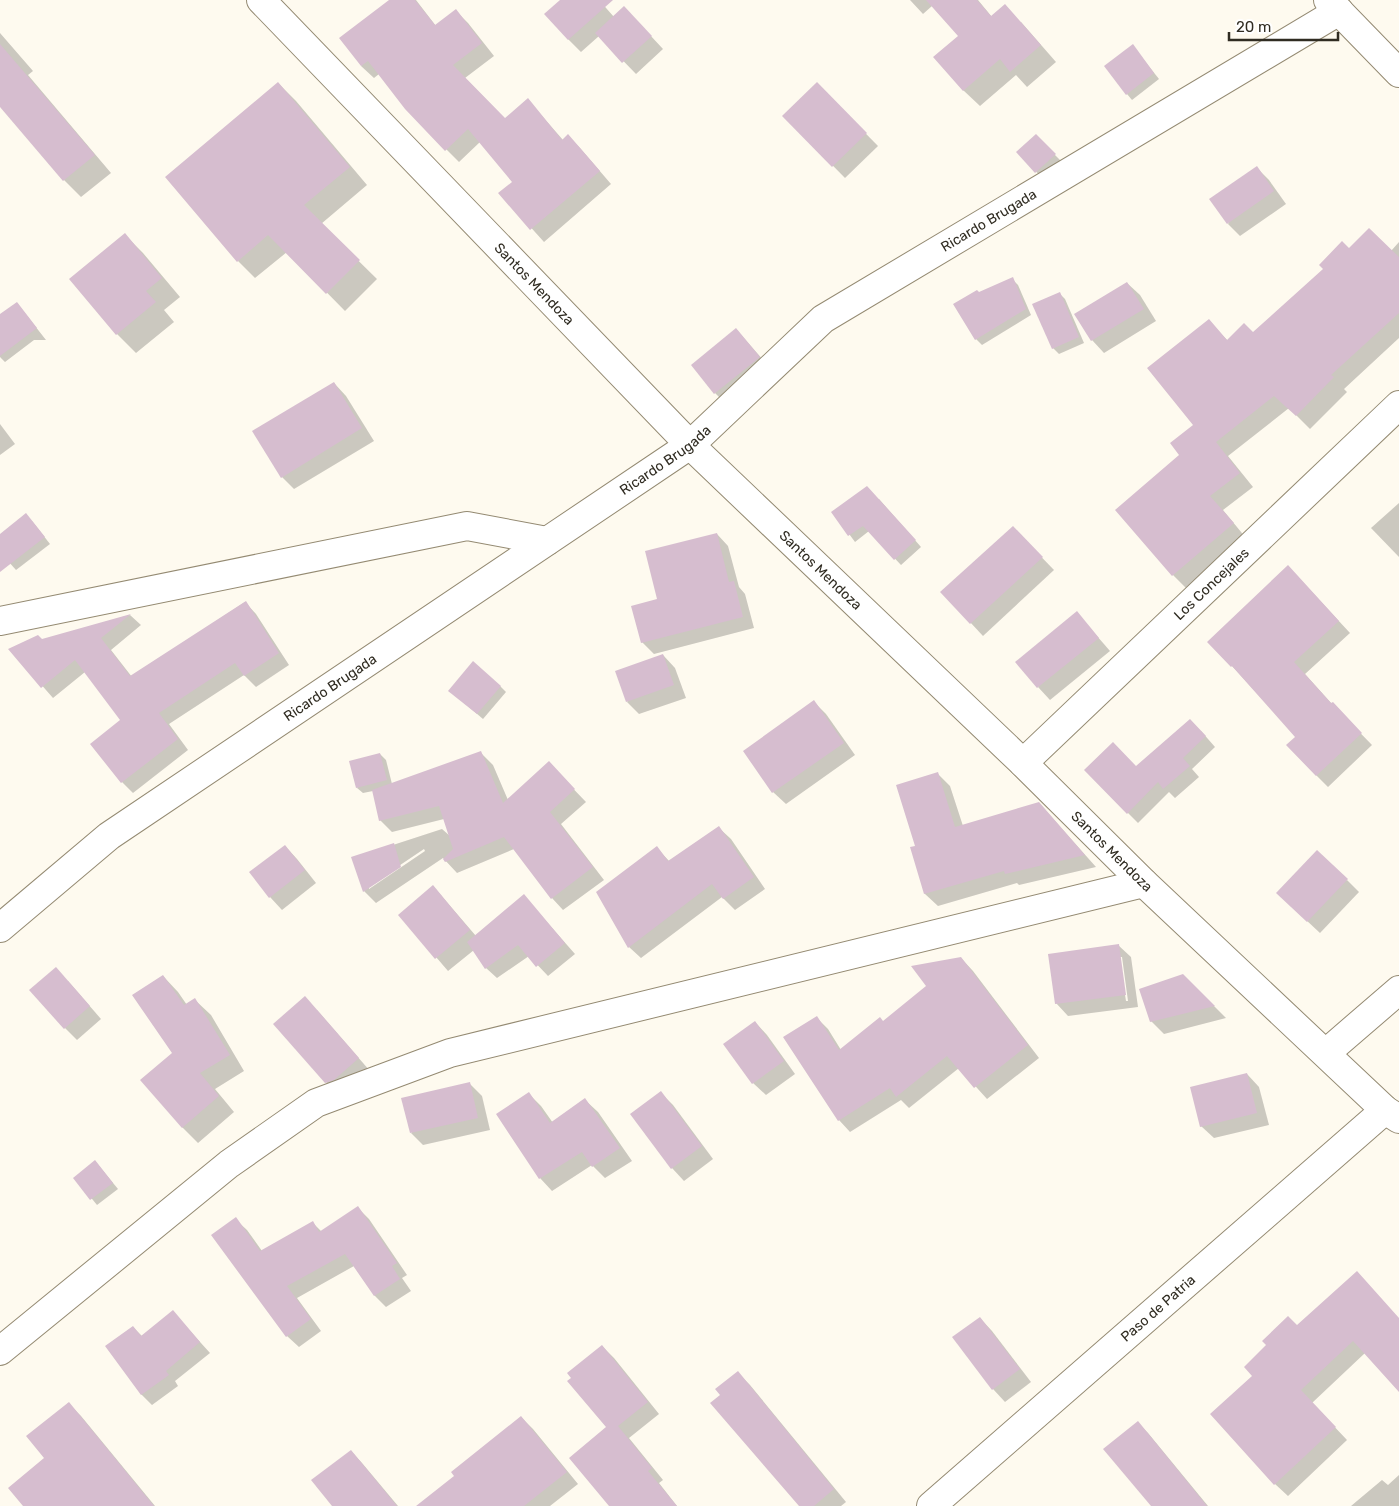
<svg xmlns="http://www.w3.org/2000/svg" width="1399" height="1506" viewBox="0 0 1399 1506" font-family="Rubik,sans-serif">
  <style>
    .shadow { fill: #0003; fill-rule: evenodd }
    .building { fill: #d6bdcf }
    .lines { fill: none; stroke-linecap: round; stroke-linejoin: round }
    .minor-casing { stroke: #948a72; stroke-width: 30 }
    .minor { stroke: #fff; stroke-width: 28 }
    .labels { text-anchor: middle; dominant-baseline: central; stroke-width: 4; stroke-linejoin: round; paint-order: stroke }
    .street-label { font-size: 14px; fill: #302c22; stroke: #fff }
  </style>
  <rect width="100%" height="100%" fill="#fefaef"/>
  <g class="shadow">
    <path d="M391,0H416L436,26L456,11L468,23L494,56L465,78L505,119L528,100L563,140L568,136L580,148L611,184L544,242L500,193L514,182L480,142L459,162L406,109L379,74L374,78L361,66Z"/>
    <path d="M562,0H599L614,17L636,20L663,49L636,74L599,36L581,52L568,39Z"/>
    <path d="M910,0H978L992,17L1021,22L1056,62L1027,87L1016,75L980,106L963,90L959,36L932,6L923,14Z"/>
    <path d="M0,33L33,71L28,75L111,173L81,197L64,180L0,105Z"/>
    <path d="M1132,45L1159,79L1132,100L1127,94Z"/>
    <path d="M278,83L296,101L367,185L321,224L377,279L345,311L287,252L255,278L238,261Z"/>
    <path d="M817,84L878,146L845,178L784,116Z"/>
    <path d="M1036,136L1061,161L1042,178L1018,152Z"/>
    <path d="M1257,168L1269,180L1286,204L1240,236L1228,224Z"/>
    <path d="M125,235L143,253L180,297L164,310L174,322L136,353L117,334L71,279Z"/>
    <path d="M1399,242V338L1344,389L1347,392L1310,429L1289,408L1228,456L1253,487L1223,510L1246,538L1186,588L1173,575L1181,455L1195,425L1209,321L1228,341L1253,334L1349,250L1391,251Z"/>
    <path d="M1012,279L1018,285L1031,315L982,345L976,339L979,293Z"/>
    <path d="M1127,283L1140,295L1156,321L1104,353L1092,340L1076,314Z"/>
    <path d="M1059,293L1065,299L1084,343L1059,354L1053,348Z"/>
    <path d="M17,303L46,340H34L5,362L0,357V315Z"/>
    <path d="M736,329L772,370L727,405L715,393Z"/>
    <path d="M334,383L346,396L374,441L294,489L282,477Z"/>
    <path d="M0,424L15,444L0,455Z"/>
    <path d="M879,499L921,547L901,565L869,531L855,542L833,512Z"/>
    <path d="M1399,503V557L1371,528Z"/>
    <path d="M32,521L50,544L16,570L0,552V535Z"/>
    <path d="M717,534L728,546L739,587L745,594L754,628L654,654L642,642L658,600Z"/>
    <path d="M1025,540L1054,570L983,636L942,592Z"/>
    <path d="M1299,578L1350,633L1305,674L1332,704L1372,745L1328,787L1316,775L1297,737L1232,666Z"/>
    <path d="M245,602L256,614L289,665L256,687L244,675L169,724L188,750L133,793L122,782V721L85,672L53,698L10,649L130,615L141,625L111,650L132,677Z"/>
    <path d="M1077,613L1110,651L1050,700L1038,687Z"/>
    <path d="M663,655L675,668L686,698L639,714L627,702Z"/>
    <path d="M500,686L506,692L483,719L456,696Z"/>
    <path d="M814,702L826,714L855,755L786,804L773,792Z"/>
    <path d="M1201,731L1215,747L1192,769L1199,777L1175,798L1169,792L1138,823L1085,770L1136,767Z"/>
    <path d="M481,753L493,765L508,800L560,775L586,802L561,824L604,880L563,910L552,898L514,849L457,873L443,858L376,903L364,891L353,858L442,829L450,836L444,819L392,832L380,820L373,791L363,793L357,788L380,754L386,760L392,784ZM424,849L425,851L369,889V886Z"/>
    <path d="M938,774L950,786L963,826L1039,803L1096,867L1019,885L1017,883L938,906L925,894L912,848L917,847Z"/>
    <path d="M719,828L731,839L765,889L735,910L722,897L641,958L629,947L656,847L670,862Z"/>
    <path d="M285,846L297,859L316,883L282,910L270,897Z"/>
    <path d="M1347,880L1359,892L1320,933L1290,905Z"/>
    <path d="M433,886L476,936L524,896L575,954L548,976L529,956L497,978L486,968L474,950L448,971L400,915Z"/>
    <path d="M1118,945L1131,957L1138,1007L1068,1016L1056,1003ZM1119,957H1122L1128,1001H1126Z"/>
    <path d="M961,958L973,971L1039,1058L987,1099L959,1068L909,1108L901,1100L850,1132L839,1120L816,1017L828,1029L841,1050L884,1023Z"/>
    <path d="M1183,975L1226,1018L1164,1034L1151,1021Z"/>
    <path d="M163,976L178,992L187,1005L195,1000L211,1015L244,1071L215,1089L234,1112L198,1143L182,1127Z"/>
    <path d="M68,981L101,1019L77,1040L65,1028Z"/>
    <path d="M317,1010L370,1071L338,1095L326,1082Z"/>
    <path d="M755,1022L767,1035L795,1074L766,1095L753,1083Z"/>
    <path d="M1247,1074L1259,1087L1269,1125L1214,1138L1201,1126Z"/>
    <path d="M469,1083L482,1096L490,1130L423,1145L411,1133Z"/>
    <path d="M661,1093L673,1105L713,1159L684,1181L672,1168Z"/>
    <path d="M529,1094L541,1106L553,1123L585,1100L598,1112L632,1161L605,1178L592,1165L552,1191L540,1178Z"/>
    <path d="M95,1161L118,1189L97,1205L75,1178Z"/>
    <path d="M358,1208L369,1219L407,1275L402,1278L411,1291L386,1307L375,1296L354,1266L297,1298L321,1331L299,1347L287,1336L235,1219L247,1230L262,1251L313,1223L322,1232Z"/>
    <path d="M173,1312L210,1353L175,1381L178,1386L152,1405L141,1394L133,1327L143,1337Z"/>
    <path d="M980,1318L992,1331L1031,1382L1005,1402L993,1389Z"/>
    <path d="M1399,1318V1390L1365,1353L1312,1403L1347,1440L1288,1496L1275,1484L1254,1376L1297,1326Z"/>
    <path d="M602,1346L614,1358L659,1414L629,1438L663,1480L659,1483L677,1506H610L608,1428Z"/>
    <path d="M738,1373L750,1385L846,1502L841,1506H801L722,1395Z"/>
    <path d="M68,1403L81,1416L155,1506H25Z"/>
    <path d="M521,1417L533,1429L578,1484L550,1506H418L456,1476Z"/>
    <path d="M1138,1423L1148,1433L1208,1506H1154Z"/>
    <path d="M351,1451L362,1463L398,1506H334Z"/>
    <path d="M1399,1475V1506H1351L1382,1480L1388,1485Z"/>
  </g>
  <g class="building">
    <path d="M389,0H415L435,25L456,9L482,43L453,65L505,118L528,98L562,140L568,134L600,171L530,230L498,193L512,182L468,129L445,151L405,109L368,61L361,66L339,38Z"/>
    <path d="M560,0H613L568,40L544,14Z"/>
    <path d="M926,0H977L991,16L1005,4L1041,45L1010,72L1000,59L963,91L933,57L958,36Z"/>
    <path d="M624,6L652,36L622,63L595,33Z"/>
    <path d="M0,44L95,155L63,181L0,107Z"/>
    <path d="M1133,44L1154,73L1126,95L1104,66Z"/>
    <path d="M278,82L350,167L304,205L360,260L326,294L268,235L237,262L165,177Z"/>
    <path d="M817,82L867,133L832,167L782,116Z"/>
    <path d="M1036,134L1056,154L1035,173L1016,152Z"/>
    <path d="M1257,166L1274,191L1227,224L1209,199Z"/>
    <path d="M1369,228L1399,257V313L1331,375L1334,377L1296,416L1274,396L1216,442L1240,473L1210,496L1234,523L1172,576L1115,510L1179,455L1170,443L1193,425L1147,368L1209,319L1227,340L1244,323L1253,332L1323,269L1319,265L1342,241L1349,248Z"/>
    <path d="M125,233L162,278L146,291L156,302L116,335L69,279Z"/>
    <path d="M1013,277L1026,309L975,340L953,304L977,290L979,292Z"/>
    <path d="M1127,282L1144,309L1091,341L1074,314Z"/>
    <path d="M1060,292L1079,337L1052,349L1032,304Z"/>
    <path d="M17,302L37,328L0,356V314Z"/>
    <path d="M736,328L760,357L714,394L691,365Z"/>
    <path d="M334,382L362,428L281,478L252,431Z"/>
    <path d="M867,486L916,540L894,560L863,526L848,536L831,512Z"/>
    <path d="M26,513L45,537L0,572V534Z"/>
    <path d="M1013,526L1043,557L970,624L940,592Z"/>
    <path d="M717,533L729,582L734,581L743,617L641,643L631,606L657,599L645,551Z"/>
    <path d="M1288,565L1339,621L1294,662L1331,703L1333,702L1362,733L1316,776L1286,745L1295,737L1232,666L1231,667L1207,642Z"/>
    <path d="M246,601L279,653L244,676L235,663L159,713L178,739L121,783L90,744L120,720L75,660L41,688L8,649L38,635L42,639L131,614L101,638L130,676Z"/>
    <path d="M1077,611L1099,638L1037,688L1015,662Z"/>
    <path d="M663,654L674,685L626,702L615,671Z"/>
    <path d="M473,661L501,686L477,714L448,691Z"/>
    <path d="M814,700L844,743L772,793L743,751Z"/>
    <path d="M1190,719L1206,736L1183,758L1190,766L1163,789L1158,782L1127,814L1084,770L1113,742L1136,766Z"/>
    <path d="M481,751L503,803L549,761L575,789L550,812L593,867L551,899L504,837L445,862L443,859L453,849L439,806L379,821L372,790Z"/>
    <path d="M380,753L387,780L356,788L349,761Z"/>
    <path d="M938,772L955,827L1039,802L1085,855L1005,874L1004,871L924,894L910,847L915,846L896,785Z"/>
    <path d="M719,826L754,877L723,899L712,884L628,948L596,892L657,846L668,861Z"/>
    <path d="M394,843L401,867L363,892L351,857Z"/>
    <path d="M285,845L305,870L269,898L249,872Z"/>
    <path d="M1317,850L1348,879L1307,922L1276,893Z"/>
    <path d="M433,885L470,930L435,959L398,915Z"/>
    <path d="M524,894L565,943L536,967L518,945L485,969L467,942Z"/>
    <path d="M1119,944L1126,995L1055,1004L1048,954Z"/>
    <path d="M961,957L1028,1045L974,1088L947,1056L896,1097L890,1088L838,1121L783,1037L817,1016L839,1050L880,1017L883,1021L926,986L911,966Z"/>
    <path d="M56,967L90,1006L64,1029L29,990Z"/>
    <path d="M1183,974L1215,1006L1150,1022L1139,989Z"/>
    <path d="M163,975L184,1005L195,998L230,1055L200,1073L219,1096L182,1128L140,1080L172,1053L132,995Z"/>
    <path d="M305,996L359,1058L334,1080L325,1083L273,1024Z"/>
    <path d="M755,1021L784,1061L752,1084L723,1044Z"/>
    <path d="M1247,1073L1257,1113L1200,1127L1190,1087Z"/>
    <path d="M470,1082L478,1118L410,1133L401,1098Z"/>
    <path d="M661,1091L702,1146L671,1169L630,1114Z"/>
    <path d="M529,1092L550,1123L585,1098L620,1148L592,1167L582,1152L539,1179L496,1114Z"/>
    <path d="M95,1160L113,1183L90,1200L73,1178Z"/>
    <path d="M358,1206L397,1263L392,1266L400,1279L374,1296L345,1254L287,1286L311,1319L286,1337L211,1235L236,1217L260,1251L313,1221L319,1232Z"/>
    <path d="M1357,1271L1399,1318V1392L1353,1341L1301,1390L1336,1427L1274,1485L1210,1414L1252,1376L1244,1367L1266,1345L1262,1341L1288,1316L1297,1325Z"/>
    <path d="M173,1310L200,1342L166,1371L169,1375L141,1395L105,1346L133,1326L141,1336Z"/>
    <path d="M980,1317L1020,1369L992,1390L952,1337Z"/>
    <path d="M602,1345L648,1402L618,1426L652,1468L648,1471L677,1506H609L569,1458L606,1427L567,1381L571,1378L567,1373Z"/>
    <path d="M738,1371L834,1489L814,1506H799L710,1403L720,1395L715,1389Z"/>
    <path d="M69,1402L154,1506H23L8,1488L44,1458L26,1436Z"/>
    <path d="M521,1416L567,1472L524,1506H416L454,1476L451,1472Z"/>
    <path d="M1138,1421L1207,1506H1151L1103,1449Z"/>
    <path d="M351,1450L397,1506H332L311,1480Z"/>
  </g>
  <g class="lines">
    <g class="minor-casing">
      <g id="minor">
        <path id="s1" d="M261,0L690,445L1023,763L1144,883L1385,1110L1399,1119"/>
        <path d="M1328,0L1399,73"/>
        <path d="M0,621L467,526L547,541"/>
        <path id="s2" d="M1023,763L1399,405"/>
        <path id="s3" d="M0,928L109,836L690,445L823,319L1339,11"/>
        <path d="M1326,1053L1399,990"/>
        <path d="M0,1351L229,1164L316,1103L450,1053L1144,883"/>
        <path id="s4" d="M931,1506L1385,1110"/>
      </g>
    </g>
    <use href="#minor" class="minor"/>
  </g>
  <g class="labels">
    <g class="street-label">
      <text stroke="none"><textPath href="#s3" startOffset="1219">Ricardo Brugada</textPath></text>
      <text stroke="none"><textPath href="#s1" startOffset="394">Santos Mendoza</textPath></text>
      <text stroke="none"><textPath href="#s3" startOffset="814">Ricardo Brugada</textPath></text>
      <text stroke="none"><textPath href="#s1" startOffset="799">Santos Mendoza</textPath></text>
      <text stroke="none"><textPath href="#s2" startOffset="260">Los Concejales</textPath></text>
      <text stroke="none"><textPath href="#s3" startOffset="409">Ricardo Brugada</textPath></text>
      <text stroke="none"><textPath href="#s1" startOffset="1204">Santos Mendoza</textPath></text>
      <text stroke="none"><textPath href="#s4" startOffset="301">Paso de Patria</textPath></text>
    </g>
  </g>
  <path d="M1229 32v8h109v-8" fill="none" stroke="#302c22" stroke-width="2.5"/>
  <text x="1236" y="32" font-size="15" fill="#302c22" stroke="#ffffff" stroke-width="4" paint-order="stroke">20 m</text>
</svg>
